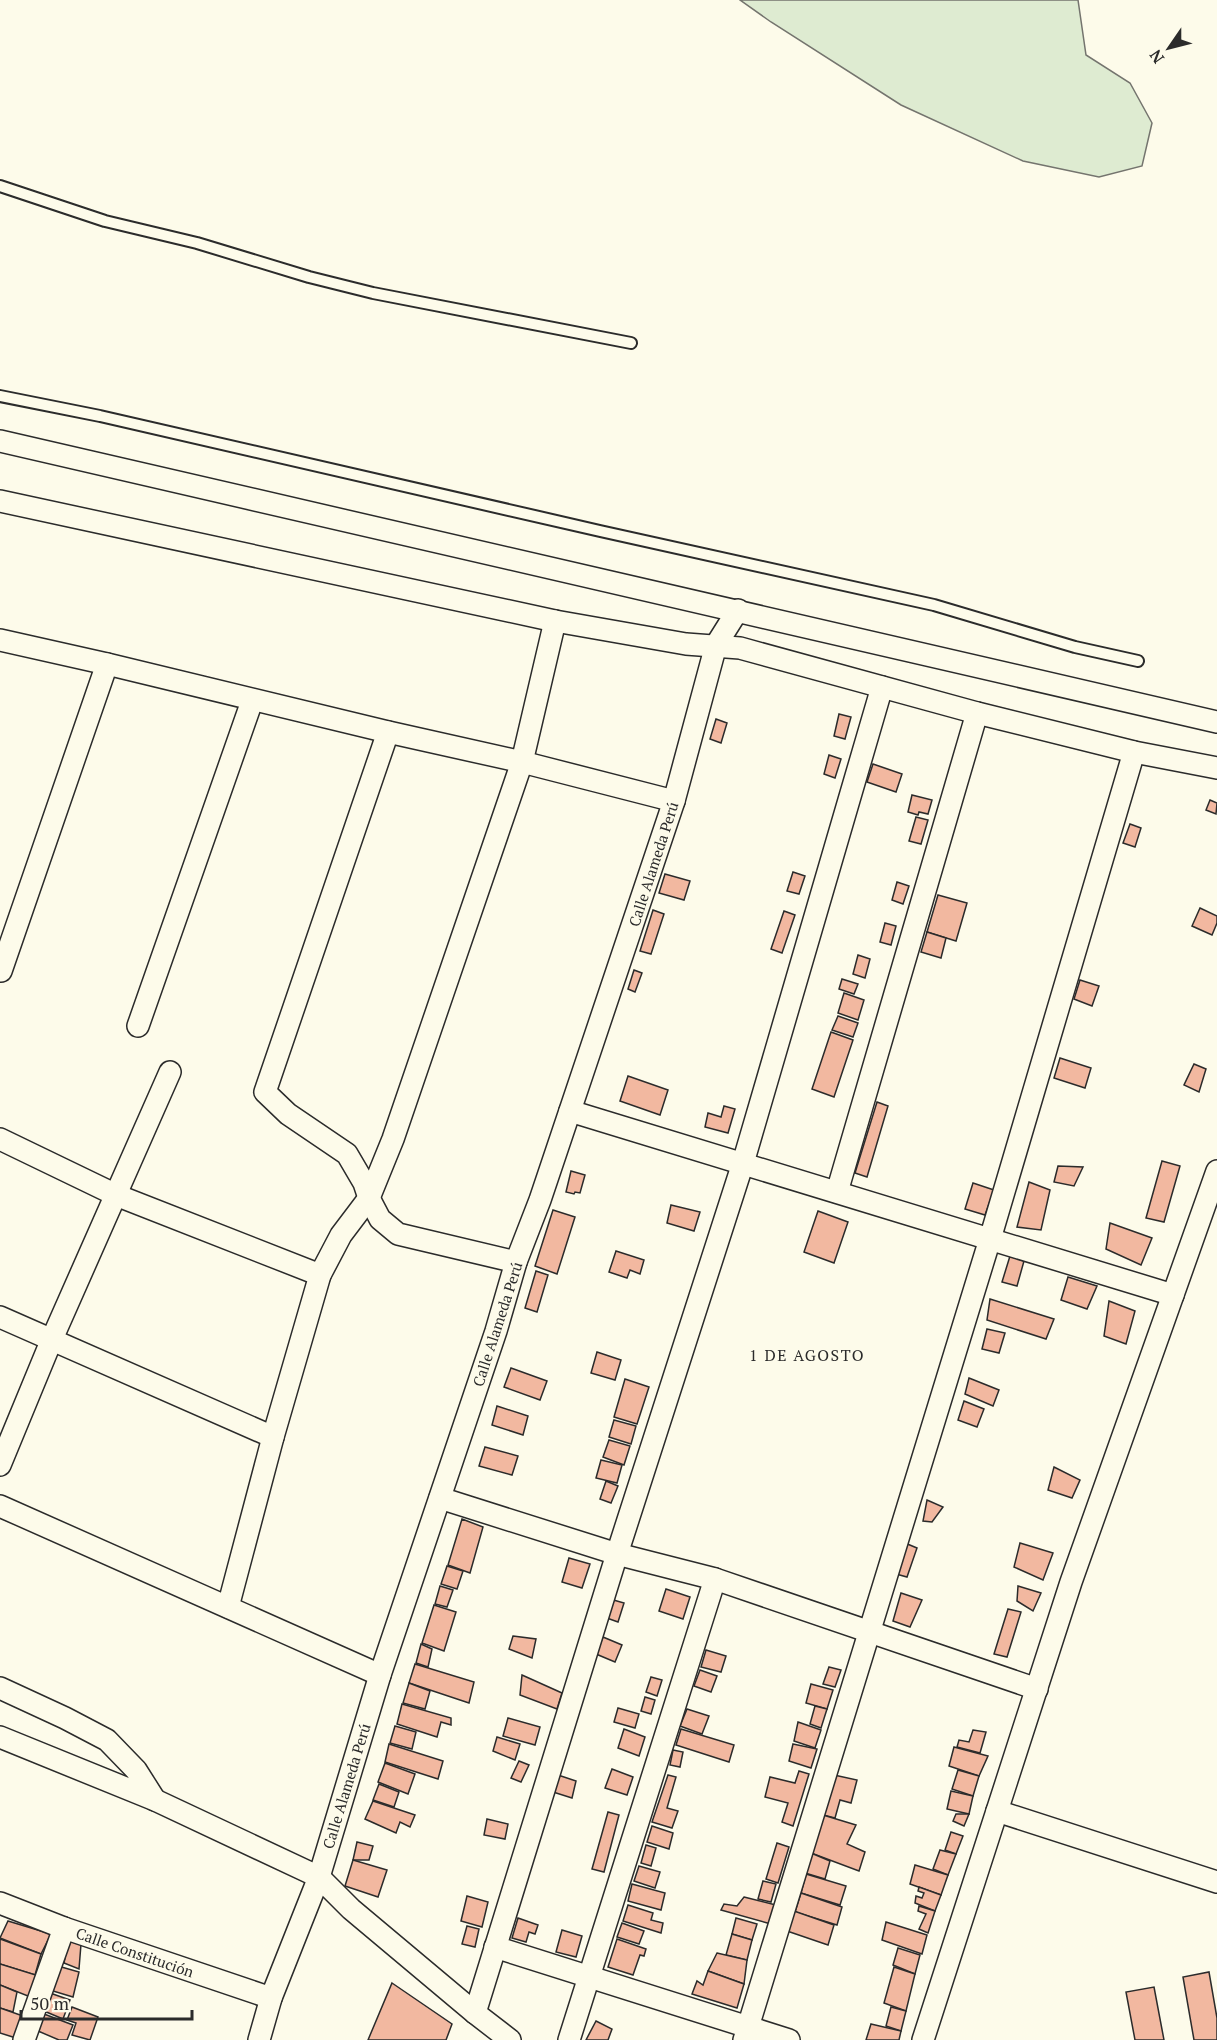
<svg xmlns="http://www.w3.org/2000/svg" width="1217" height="2040" viewBox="0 0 1217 2040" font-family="'PT Serif',serif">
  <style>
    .green { fill: #deebd1; stroke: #74746e; stroke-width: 1.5 }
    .building { fill: #f2b8a0; stroke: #2b2b2b; stroke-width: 1.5 }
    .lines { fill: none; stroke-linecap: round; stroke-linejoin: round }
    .lane-casing { stroke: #2b2b2b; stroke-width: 14 }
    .street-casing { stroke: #2b2b2b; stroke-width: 24 }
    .lane { stroke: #fdfbea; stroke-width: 10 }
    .street { stroke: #fdfbea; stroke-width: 21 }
    .labels { text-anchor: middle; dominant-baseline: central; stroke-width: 4.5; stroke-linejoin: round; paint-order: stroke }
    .street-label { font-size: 15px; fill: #2b2b2b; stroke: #fdfbea }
    .neighbourhood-label { font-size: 16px; letter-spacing: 1.5px; fill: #2b2b2b; stroke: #fdfbea }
  </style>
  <rect width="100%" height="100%" fill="#fdfbea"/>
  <path class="green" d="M740,0H1078L1086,55L1130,83L1152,123L1142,166L1099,177L1023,161L901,105L771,22Z"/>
  <g class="building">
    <path d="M839,714L851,717L845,739L834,736Z"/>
    <path d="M716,719L727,723L721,743L710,739Z"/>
    <path d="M829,755L841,759L835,778L824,774Z"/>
    <path d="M873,764L902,774L896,792L867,782Z"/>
    <path d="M912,795L932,800L928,814L919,812L918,815L908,812Z"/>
    <path d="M1210,800L1217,803L1216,814L1206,810Z"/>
    <path d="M916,817L928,820L921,844L909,841Z"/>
    <path d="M1130,824L1141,828L1135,847L1123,843Z"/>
    <path d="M793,872L805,876L799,894L787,891Z"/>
    <path d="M665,874L690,881L684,900L659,893Z"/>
    <path d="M897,882L909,886L903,904L892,900Z"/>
    <path d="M938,895L967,903L956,941L927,932Z"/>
    <path d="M1200,908L1217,916V923L1212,935L1192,926Z"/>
    <path d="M653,910L664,914L651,954L640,951Z"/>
    <path d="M784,911L795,915L782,953L771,949Z"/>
    <path d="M885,923L896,926L891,945L880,942Z"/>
    <path d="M927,932L946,938L941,958L921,952Z"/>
    <path d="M858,955L870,959L865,978L853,974Z"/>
    <path d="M634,970L642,973L635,992L628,989Z"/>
    <path d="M842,979L858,984L854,994L839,989Z"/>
    <path d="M1080,980L1099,986L1092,1006L1074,999Z"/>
    <path d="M844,993L864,1000L858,1020L838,1013Z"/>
    <path d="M838,1016L858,1023L853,1037L832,1030Z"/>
    <path d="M831,1032L853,1040L834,1097L812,1089Z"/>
    <path d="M1060,1058L1091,1068L1085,1088L1054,1078Z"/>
    <path d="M1194,1064L1206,1069L1199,1092L1184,1085Z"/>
    <path d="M628,1076L668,1090L660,1115L620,1101Z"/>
    <path d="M877,1102L888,1106L867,1177L855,1173Z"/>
    <path d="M724,1106L735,1109L728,1133L705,1127L708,1113L721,1117Z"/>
    <path d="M1162,1161L1180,1166L1164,1222L1146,1218Z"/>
    <path d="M1058,1166L1083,1167L1074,1186L1054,1182Z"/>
    <path d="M571,1171L585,1175L580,1193L575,1192L574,1194L566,1192Z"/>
    <path d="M1029,1182L1050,1190L1041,1230L1017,1227Z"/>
    <path d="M973,1183L994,1190L985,1215L965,1209Z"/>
    <path d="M671,1205L700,1212L694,1231L667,1223Z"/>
    <path d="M553,1210L575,1217L557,1274L535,1266Z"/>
    <path d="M818,1211L848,1222L834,1263L804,1252Z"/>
    <path d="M1110,1223L1152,1238L1141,1265L1106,1249Z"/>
    <path d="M616,1251L644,1260L640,1274L630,1270L627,1278L609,1272Z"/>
    <path d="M1010,1256L1024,1261L1017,1286L1002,1282Z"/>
    <path d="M536,1271L548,1275L537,1312L525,1308Z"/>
    <path d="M1068,1277L1097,1286L1087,1309L1061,1300Z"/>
    <path d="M990,1299L1054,1319L1046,1339L987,1320Z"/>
    <path d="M1109,1301L1135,1311L1126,1344L1104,1336Z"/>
    <path d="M987,1329L1005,1333L999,1353L982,1349Z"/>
    <path d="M597,1352L621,1360L615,1380L591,1373Z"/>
    <path d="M511,1368L547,1381L540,1400L504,1387Z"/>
    <path d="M969,1378L999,1390L993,1406L965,1394Z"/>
    <path d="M625,1379L649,1387L637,1424L614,1417Z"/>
    <path d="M964,1401L984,1409L977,1427L958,1420Z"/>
    <path d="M497,1406L528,1416L523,1435L492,1425Z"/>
    <path d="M614,1420L636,1426L631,1444L609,1437Z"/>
    <path d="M609,1440L630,1446L624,1465L603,1457Z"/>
    <path d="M485,1447L518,1456L512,1475L479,1466Z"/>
    <path d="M601,1460L622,1465L617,1483L596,1478Z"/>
    <path d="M1054,1467L1080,1480L1072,1498L1048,1490Z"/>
    <path d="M606,1481L618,1486L611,1503L600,1499Z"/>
    <path d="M927,1500L943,1507L932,1522L923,1521Z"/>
    <path d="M462,1519L483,1527L470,1573L448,1565Z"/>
    <path d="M905,1543L917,1548L907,1577L896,1574Z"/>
    <path d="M1020,1543L1053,1553L1043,1580L1014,1567Z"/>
    <path d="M569,1558L590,1564L582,1588L562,1582Z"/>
    <path d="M447,1566L463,1571L457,1589L441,1584Z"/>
    <path d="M440,1586L453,1590L447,1607L435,1604Z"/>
    <path d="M1018,1586L1041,1593L1033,1611L1017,1601Z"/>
    <path d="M666,1589L690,1597L683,1619L659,1611Z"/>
    <path d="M901,1593L922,1600L910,1627L893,1621Z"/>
    <path d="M610,1599L624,1603L618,1622L604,1617Z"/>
    <path d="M434,1605L456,1612L444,1651L422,1643Z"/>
    <path d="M1008,1609L1021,1612L1007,1657L994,1654Z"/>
    <path d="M513,1636L536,1639L532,1658L509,1649Z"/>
    <path d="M603,1637L622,1645L615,1662L596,1654Z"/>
    <path d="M421,1644L432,1649L428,1667L416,1663Z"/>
    <path d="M706,1650L726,1656L721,1672L701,1667Z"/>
    <path d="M415,1664L474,1682L469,1703L409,1683Z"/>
    <path d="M829,1667L841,1670L835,1687L823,1684Z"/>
    <path d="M700,1670L717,1676L711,1692L694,1686Z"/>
    <path d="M522,1675L562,1693L557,1709L520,1695Z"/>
    <path d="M651,1677L662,1680L657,1696L646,1692Z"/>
    <path d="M409,1683L430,1691L425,1709L403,1703Z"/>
    <path d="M811,1684L833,1690L827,1709L806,1703Z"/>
    <path d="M645,1697L655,1700L651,1714L641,1711Z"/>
    <path d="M402,1704L451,1718V1725L441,1722L437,1737L397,1724Z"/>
    <path d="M815,1706L827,1709L821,1728L810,1724Z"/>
    <path d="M618,1708L639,1714L635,1728L614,1722Z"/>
    <path d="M687,1709L709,1716L702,1734L680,1726Z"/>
    <path d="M508,1718L540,1727L535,1745L503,1736Z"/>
    <path d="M798,1722L821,1730L815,1748L794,1741Z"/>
    <path d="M395,1726L416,1732L412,1749L390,1743Z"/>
    <path d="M624,1729L645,1737L639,1756L618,1748Z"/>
    <path d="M681,1729L734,1745L729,1762L676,1745Z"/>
    <path d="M973,1730L986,1732L980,1753L957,1747L959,1740L969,1742Z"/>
    <path d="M497,1737L520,1744L515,1760L493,1751Z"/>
    <path d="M389,1744L443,1761L438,1779L385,1762Z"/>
    <path d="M793,1744L817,1749L811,1768L789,1761Z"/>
    <path d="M954,1747L988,1756L979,1776L949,1766Z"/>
    <path d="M673,1750L683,1752L680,1767L670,1765Z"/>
    <path d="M519,1761L529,1765L521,1782L511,1778Z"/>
    <path d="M385,1763L415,1774L408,1794L378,1782Z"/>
    <path d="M612,1769L633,1777L627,1795L605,1788Z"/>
    <path d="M958,1770L979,1776L973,1796L952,1789Z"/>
    <path d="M799,1771L809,1774L793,1826L782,1822L788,1803L765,1797L770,1777L795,1783Z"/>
    <path d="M558,1775L576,1781L572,1798L553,1792Z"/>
    <path d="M668,1775L676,1777L667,1808L678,1811L672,1828L652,1822Z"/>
    <path d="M834,1775L857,1780L851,1803L840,1800L835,1818L823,1815Z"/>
    <path d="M379,1784L399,1792L394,1807L373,1800Z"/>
    <path d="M951,1791L973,1796L969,1814L947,1809Z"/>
    <path d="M373,1801L415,1815L410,1827L400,1822L396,1833L365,1819Z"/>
    <path d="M608,1812L619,1815L604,1872L592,1869Z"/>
    <path d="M956,1814H969L964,1826L953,1821Z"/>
    <path d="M823,1815L856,1825L847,1844L865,1852L859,1871L811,1853Z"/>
    <path d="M487,1819L508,1824L505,1839L484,1835Z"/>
    <path d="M652,1826L673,1833L669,1849L647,1842Z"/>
    <path d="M951,1832L963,1836L956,1854L945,1850Z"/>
    <path d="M357,1842L373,1846L369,1860H353Z"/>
    <path d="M777,1843L789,1847L778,1883L766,1879Z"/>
    <path d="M646,1845L656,1848L651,1866L641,1863Z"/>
    <path d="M940,1850L956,1854L948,1875L933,1869Z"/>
    <path d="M811,1853L830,1861L825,1879L805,1873Z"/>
    <path d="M353,1860L387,1870L378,1897L345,1886Z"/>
    <path d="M915,1865L948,1875L941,1895L910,1884Z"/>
    <path d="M639,1866L660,1872L655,1888L634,1881Z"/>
    <path d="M806,1874L846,1886L840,1905L801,1893Z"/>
    <path d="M763,1881L776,1884L771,1902L758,1899Z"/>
    <path d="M632,1884L665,1893L661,1910L628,1901Z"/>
    <path d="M919,1887L941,1895L935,1911L915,1903L916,1896L922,1898L924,1893L918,1891Z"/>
    <path d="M801,1893L842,1907L837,1925L795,1912Z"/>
    <path d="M467,1896L488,1902L482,1927L461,1921Z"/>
    <path d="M744,1897L776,1905L771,1924L721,1910L724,1904L737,1906Z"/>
    <path d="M628,1905L653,1913L651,1920L663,1923L661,1933L623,1921Z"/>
    <path d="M919,1906L935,1911L928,1933L919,1929L926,1914L918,1911Z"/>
    <path d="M794,1911L834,1925L828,1945L787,1931Z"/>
    <path d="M518,1918L538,1925L535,1934L529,1932L526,1942L512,1938Z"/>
    <path d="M736,1918L757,1924L752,1940L732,1934Z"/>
    <path d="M8,1921L51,1934L41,1954L0,1938Z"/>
    <path d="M886,1922L927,1935L922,1954L882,1940Z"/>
    <path d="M622,1923L644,1931L639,1944L617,1937Z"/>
    <path d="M467,1926L479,1929L475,1947L462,1944Z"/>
    <path d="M562,1930L582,1936L576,1957L556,1952Z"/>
    <path d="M732,1934L752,1940L747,1960L726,1955Z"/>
    <path d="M0,1939L41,1954L35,1975L0,1964Z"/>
    <path d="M617,1939L646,1949L644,1956L640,1955L633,1975L608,1967Z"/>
    <path d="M68,1941L81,1944L79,1969L64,1963Z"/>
    <path d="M898,1948L920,1955L915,1974L893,1965Z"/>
    <path d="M717,1953L747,1960L744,1984L708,1971Z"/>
    <path d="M0,1964L39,1976L33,1998L0,1985Z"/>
    <path d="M58,1966L79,1972L73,1997L53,1991Z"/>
    <path d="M894,1967L915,1974L906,2011L884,2003Z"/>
    <path d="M708,1971L744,1984L737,2008L692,1994L697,1981L703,1985Z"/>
    <path d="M1209,1972L1217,2018V2040H1194L1183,1977Z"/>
    <path d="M392,1983L452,2024L446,2040H368Z"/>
    <path d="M0,1985L17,1992L13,2012L0,2008Z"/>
    <path d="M1154,1987L1164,2040H1135L1126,1992Z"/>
    <path d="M50,1993L70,2000L63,2019L44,2011Z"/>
    <path d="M72,2007L98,2017L90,2040L72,2035L76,2023L67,2020Z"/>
    <path d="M891,2007L906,2011L901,2031L886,2026Z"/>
    <path d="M0,2008L23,2016L16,2038L0,2033Z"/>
    <path d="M44,2014L73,2025L67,2040H59L38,2031Z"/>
    <path d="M596,2021L612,2029L608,2040H586Z"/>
    <path d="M871,2024L901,2031L899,2040H866Z"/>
  </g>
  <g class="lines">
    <g class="lane-casing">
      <g id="lane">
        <path d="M0,186L105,221L197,243L309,277L373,293L631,343"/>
        <path d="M0,396L100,416L600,531L934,605L1075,647L1138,661"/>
      </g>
    </g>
    <g class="street-casing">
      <g id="street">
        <path d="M0,441L1217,722"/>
        <path d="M0,501L555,621L686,644L740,648L977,713L1134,752L1217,768"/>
        <path d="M0,640L107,664L388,732L522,762L674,801"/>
        <path d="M388,732L265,1092L288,1114L347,1154L364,1183L369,1198L380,1219L398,1234L516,1262"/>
        <path d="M1,971L107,664"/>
        <path d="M138,1026L252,701"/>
        <path d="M570,1111L1173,1295"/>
        <path d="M0,1139L116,1195L320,1275"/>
        <path d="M837,1192L977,713"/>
        <path d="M0,1317L273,1437"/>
        <path d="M0,1465L52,1339L170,1072"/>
        <path d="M440,1498L617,1554L715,1579L1037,1689"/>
        <path d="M0,1506L380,1675"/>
        <path d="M228,1607L273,1437L320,1275L341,1235L369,1198L393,1139L522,762L555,621"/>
        <path d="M0,1688L65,1718L107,1740L136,1770L155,1800"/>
        <path d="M0,1737L155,1800L319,1877L351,1909L475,2013L510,2040"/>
        <path d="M997,1811L1217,1882"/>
        <path d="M0,1903L64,1928L271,1998"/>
        <path d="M495,1947L789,2040"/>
        <path d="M475,2013L617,1554L743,1163L882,687"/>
        <path d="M24,2040L64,1928"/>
        <path d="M259,2040L271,1998L319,1877L380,1675L496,1331L516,1262L540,1200L674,801L716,645L738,610"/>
        <path d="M569,2040L715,1579"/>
        <path d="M744,2040L990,1239L1134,752"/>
        <path d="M923,2040L1071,1582L1217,1171"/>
      </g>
    </g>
    <use href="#lane" class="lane"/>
    <use href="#street" class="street"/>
  </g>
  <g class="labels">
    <g class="street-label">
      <text transform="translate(653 864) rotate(-72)">Calle Alameda Perú</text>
      <text transform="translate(497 1324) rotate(-72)">Calle Alameda Perú</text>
      <text transform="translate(346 1786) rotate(-73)">Calle Alameda Perú</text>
      <text transform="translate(135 1952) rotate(19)">Calle Constitución</text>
    </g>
    <g class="neighbourhood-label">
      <text x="807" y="1355">1 DE AGOSTO</text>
    </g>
  </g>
  <g transform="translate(1169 48) rotate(235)" stroke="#fdfbea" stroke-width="4.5" paint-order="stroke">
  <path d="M0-4.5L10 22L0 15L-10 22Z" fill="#2b2b2b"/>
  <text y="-9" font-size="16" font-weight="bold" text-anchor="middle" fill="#2b2b2b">N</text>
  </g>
  <path d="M21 2010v9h171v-9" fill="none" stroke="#2b2b2b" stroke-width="3"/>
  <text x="30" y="2010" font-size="18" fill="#2b2b2b" stroke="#fdfbea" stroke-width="4.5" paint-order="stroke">50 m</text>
</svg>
